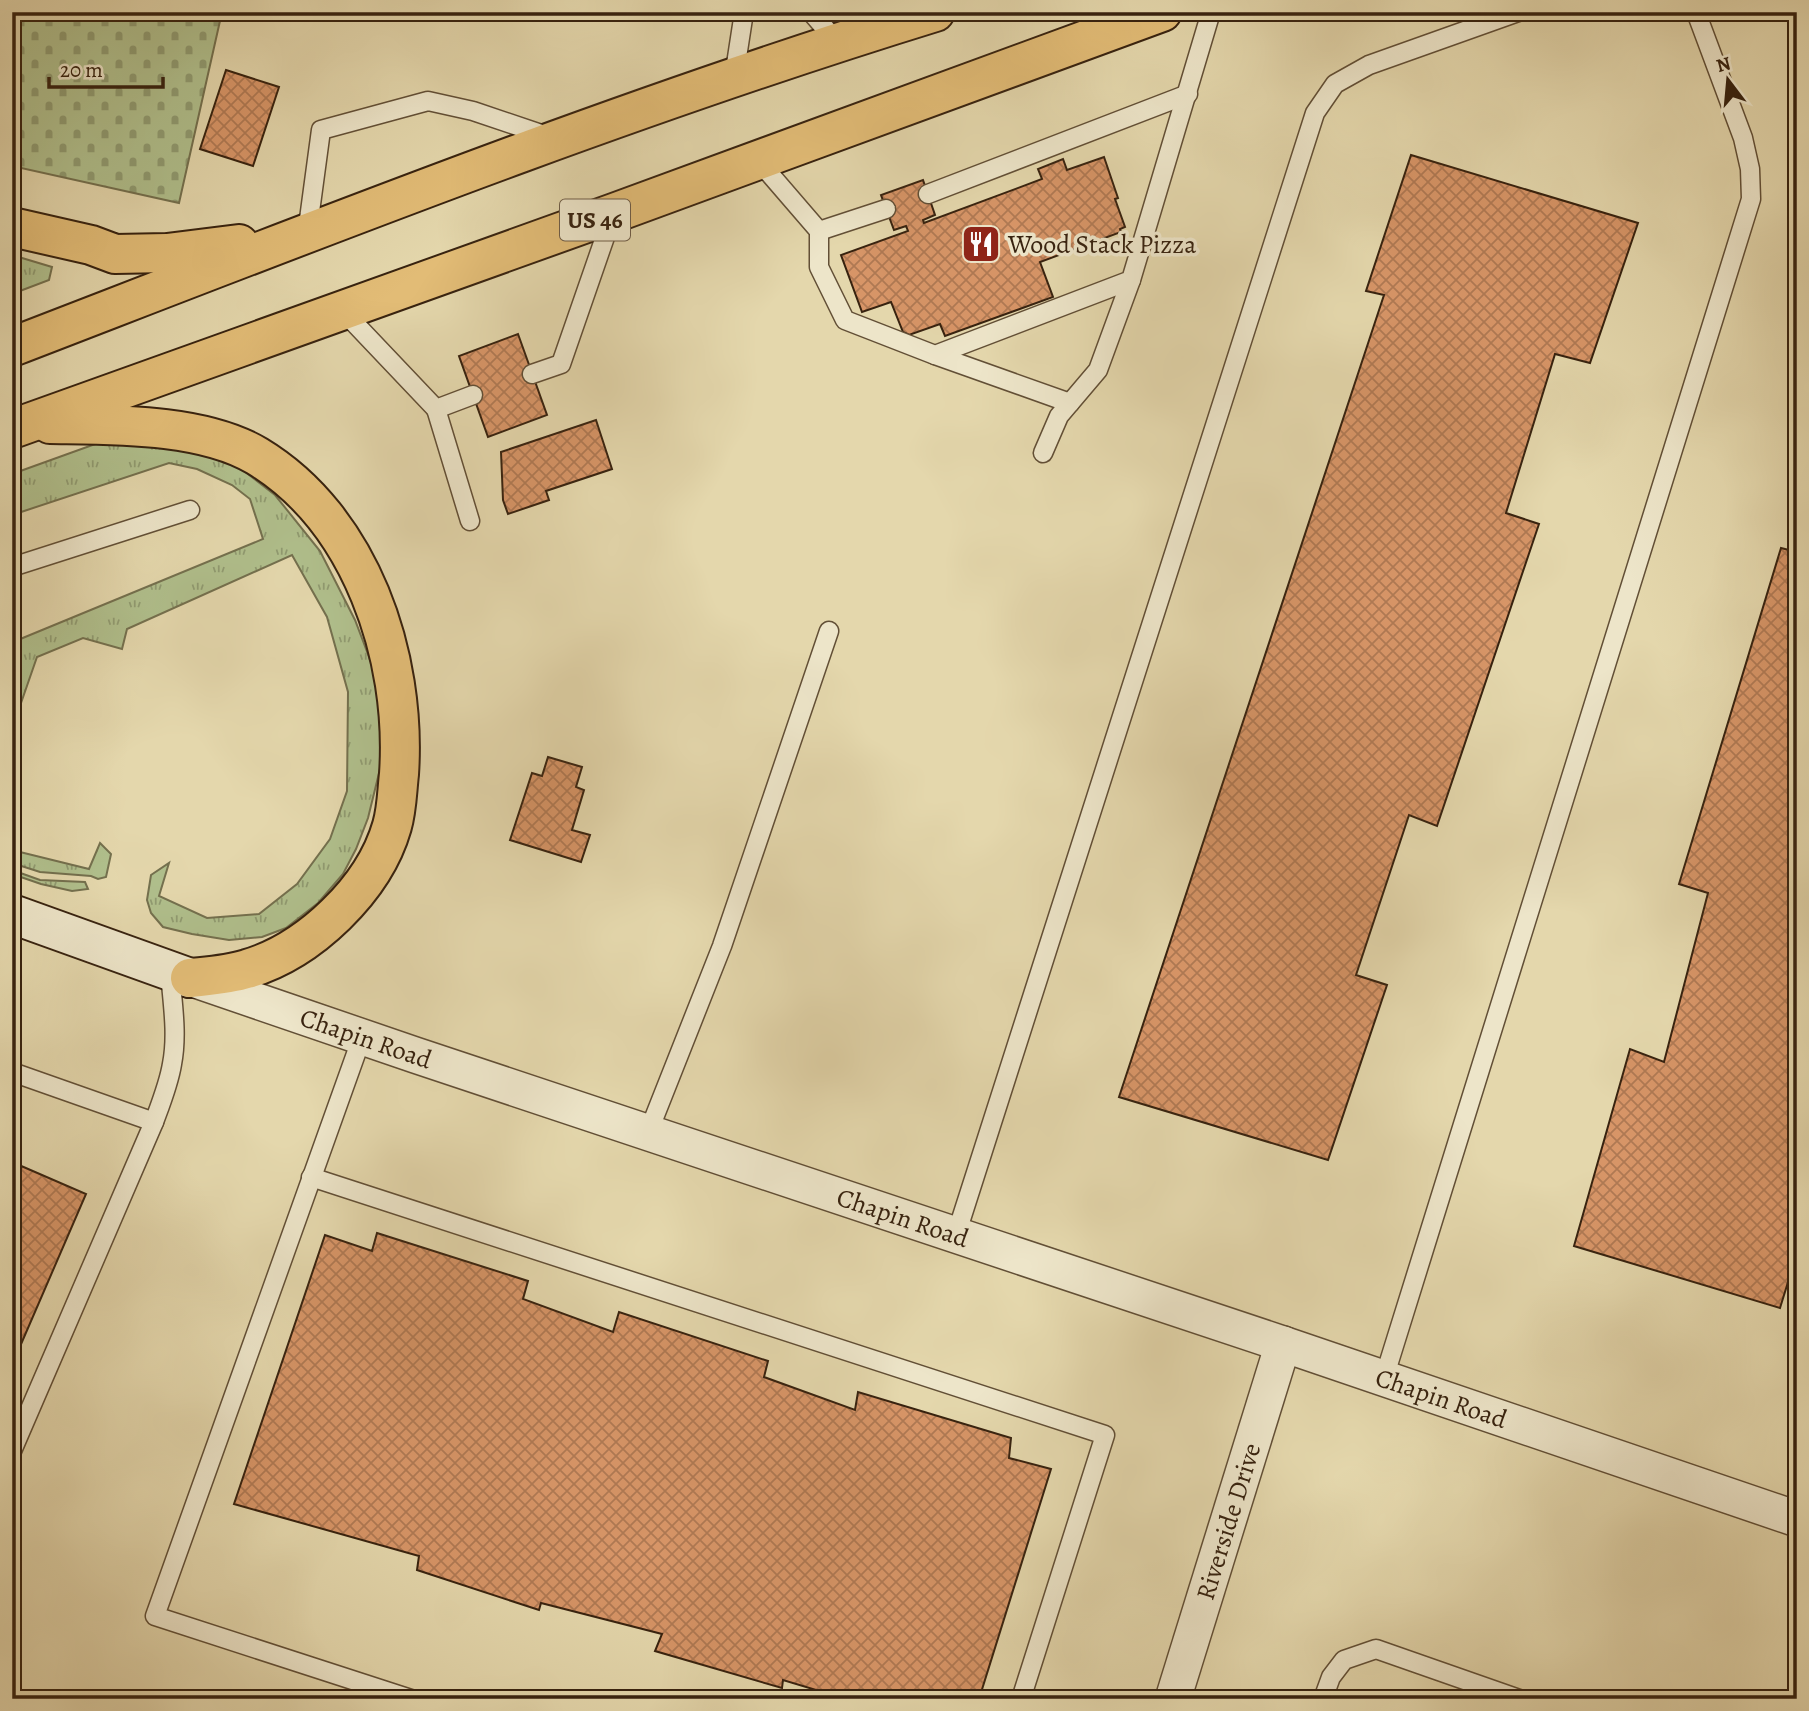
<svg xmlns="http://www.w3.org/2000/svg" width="1809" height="1711" viewBox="0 0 1809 1711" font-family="Alegreya,serif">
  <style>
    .grass { fill: url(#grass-tufts); stroke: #74704e; stroke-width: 2 }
    .cemetery { fill: url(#cemetery-stones); stroke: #74704e; stroke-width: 2 }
    .building { fill: url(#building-cross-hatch); stroke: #37220f; stroke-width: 2 }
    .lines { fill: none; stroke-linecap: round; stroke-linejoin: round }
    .service-casing { stroke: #624f36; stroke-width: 21 }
    .minor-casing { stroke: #624f36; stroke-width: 38 }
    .secondary-casing { stroke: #37220f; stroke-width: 42 }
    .trunk-casing { stroke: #37220f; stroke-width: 42 }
    .service { stroke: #ede5c9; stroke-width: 18 }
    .minor { stroke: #ede5c9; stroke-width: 35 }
    .secondary { stroke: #ede5c9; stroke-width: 38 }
    .trunk { stroke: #e2bc76; stroke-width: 38 }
    .labels { text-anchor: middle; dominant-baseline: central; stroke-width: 7; stroke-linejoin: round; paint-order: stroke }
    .shield { fill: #ede5c9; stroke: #6e5c47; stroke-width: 2 }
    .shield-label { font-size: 24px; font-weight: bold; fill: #37220f }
    .poi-label { font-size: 26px; fill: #37220f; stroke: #ede5c9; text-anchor: start }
    .street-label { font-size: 26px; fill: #37220f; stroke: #ede5c9 }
  </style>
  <defs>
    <pattern id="grass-tufts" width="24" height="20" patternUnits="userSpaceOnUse" patternTransform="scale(1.75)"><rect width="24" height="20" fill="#b0bf8c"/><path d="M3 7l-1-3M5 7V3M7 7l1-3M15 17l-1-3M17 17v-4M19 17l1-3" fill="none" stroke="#909b71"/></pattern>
    <pattern id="cemetery-stones" width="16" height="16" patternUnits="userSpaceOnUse" patternTransform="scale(1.75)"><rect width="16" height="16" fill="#b0bf8c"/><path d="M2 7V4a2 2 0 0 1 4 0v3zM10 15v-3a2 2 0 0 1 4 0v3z" fill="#909b71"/></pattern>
    <pattern id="building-cross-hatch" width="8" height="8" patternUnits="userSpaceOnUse" patternTransform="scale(1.75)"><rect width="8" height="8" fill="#d79567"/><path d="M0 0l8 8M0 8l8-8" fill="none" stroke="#af7953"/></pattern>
  </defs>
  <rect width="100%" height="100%" fill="#e4d7ac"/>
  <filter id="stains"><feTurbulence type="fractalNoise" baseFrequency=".00286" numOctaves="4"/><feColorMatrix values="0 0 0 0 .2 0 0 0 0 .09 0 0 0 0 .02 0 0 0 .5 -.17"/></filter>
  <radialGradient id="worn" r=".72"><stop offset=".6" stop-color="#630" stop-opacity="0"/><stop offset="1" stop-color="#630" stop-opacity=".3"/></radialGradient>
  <g class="grass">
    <path d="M12,255L52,267L49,280L12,294Z"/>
    <path d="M135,441L201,453L235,464L275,495L320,551L355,620L374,670L381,722L380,769L368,818L356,849L343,874L318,903L286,928L262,937L229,940L192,934L163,927L151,913L147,900L151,875L169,863L159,896L207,918L259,914L297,884L330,839L347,791L348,692L327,617L292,555L127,629L122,649L83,638L37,657L12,729L13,642L263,539L250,499L232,485L197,469L169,463L12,515V474L98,443Z"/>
    <path d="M100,843L111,854L106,877L98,879L91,876L40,872L12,863V850L89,869Z"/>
    <path d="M12,870L40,880L85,882L88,889L72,891L41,884L12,874Z"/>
  </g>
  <path class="cemetery" d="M12,12H222L179,203L12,166Z"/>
  <g class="building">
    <path d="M226,70L279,87L253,166L200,149Z"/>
    <path d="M1411,155L1638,223L1590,363L1555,354L1506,513L1539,524L1437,826L1409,815L1356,975L1387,985L1328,1160L1119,1097L1384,295L1366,291Z"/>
    <path d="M1104,157L1118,198L1115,199L1125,227L1120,229L1121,232L1040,262L1053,297L945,336L940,324L909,335L903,332L891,302L862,312L841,255L908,231L906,226L894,230L881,195L923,180L935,215L923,220L924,223L1042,179L1038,169L1063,159L1067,170Z"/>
    <path d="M518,334L547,415L488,437L459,356Z"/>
    <path d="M596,420L612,469L546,491L549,500L508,514L503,500L501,452Z"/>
    <path d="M1781,548L1797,552V1253L1780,1308L1574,1246L1630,1049L1664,1062L1708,893L1679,884Z"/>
    <path d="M548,757L582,767L576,787L584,790L572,830L590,835L581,862L510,840L532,773L542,776Z"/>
    <path d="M12,1162L86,1194L12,1365Z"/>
    <path d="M377,1233L528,1281L523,1299L613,1332L619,1312L768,1361L764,1377L855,1410L858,1392L1011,1438L1009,1458L1051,1469L979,1699H846L783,1680L782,1688L655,1651L662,1634L541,1603L539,1610L417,1570L419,1556L234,1504L325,1235L372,1251Z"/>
  </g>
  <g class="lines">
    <g class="service-casing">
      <g id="service">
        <path d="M811,12L837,42"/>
        <path d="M734,77L744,12"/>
        <path d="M757,159L819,231V267L845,320L935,355L1131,280L1211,12"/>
        <path d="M928,194L1188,94"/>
        <path d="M819,231L886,209"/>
        <path d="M307,234L321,130L428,101L473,111L550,137"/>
        <path d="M342,310L436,409L473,395"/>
        <path d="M935,355L1070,403"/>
        <path d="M532,374L561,364L613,214"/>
        <path d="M436,409L470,521"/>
        <path d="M1043,453L1059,416L1098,370L1131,280"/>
        <path d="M12,567L190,510"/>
        <path d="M362,1037L155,1616L411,1699"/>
        <path d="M12,1072L154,1122"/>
        <path d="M648,1133L722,946L829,631"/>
        <path d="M311,1177L1105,1435L1021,1699"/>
        <path d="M956,1235L1315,113L1335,84L1369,65L1518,12"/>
        <path d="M1384,1378L1751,199L1750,169L1743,138L1696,12"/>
        <path d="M12,1451L154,1122C161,1103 169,1083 172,1064C178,1033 172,1001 170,971"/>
        <path d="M1323,1699L1331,1677L1344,1660L1376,1649L1519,1699"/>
      </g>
    </g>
    <g class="minor-casing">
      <g id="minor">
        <path id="s1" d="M190,978L415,1055L1283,1344L1797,1519"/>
        <path id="s2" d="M1173,1699L1283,1344"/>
      </g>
    </g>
    <g class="secondary-casing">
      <path id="secondary" d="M12,914L190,978"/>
    </g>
    <g class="trunk-casing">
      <g id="trunk">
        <path d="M12,227L91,245L115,254L167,253L239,244"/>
        <path d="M12,347C318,229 623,108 935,12"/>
        <path d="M50,424C113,425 202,423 257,456C361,519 407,656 399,774C397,791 397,809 392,826C374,889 309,951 247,969C228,975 209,976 190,978"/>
        <path d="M12,429L614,213L1162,12"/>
      </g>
    </g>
    <use href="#service" class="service"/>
    <use href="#minor" class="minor"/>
    <use href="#secondary" class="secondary"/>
    <use href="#trunk" class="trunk"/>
  </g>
  <defs>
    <g id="restaurant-square" transform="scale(2.0125)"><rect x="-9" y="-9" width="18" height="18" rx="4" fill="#8f2418" stroke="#ede5c9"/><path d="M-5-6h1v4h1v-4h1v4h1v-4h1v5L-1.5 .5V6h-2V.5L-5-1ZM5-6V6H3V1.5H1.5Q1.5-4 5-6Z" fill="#fff"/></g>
  </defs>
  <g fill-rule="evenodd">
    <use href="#restaurant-square" x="981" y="244"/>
  </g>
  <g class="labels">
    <rect class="shield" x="560" y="199.5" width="70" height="41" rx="5"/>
    <g class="shield-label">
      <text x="595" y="220">US 46</text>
    </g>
    <g class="poi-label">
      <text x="1008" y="244">Wood Stack Pizza</text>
    </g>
    <g class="street-label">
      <text stroke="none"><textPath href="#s1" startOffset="186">Chapin Road</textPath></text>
      <text stroke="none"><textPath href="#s1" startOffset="752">Chapin Road</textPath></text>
      <text stroke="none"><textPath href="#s1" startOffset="1320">Chapin Road</textPath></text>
      <text stroke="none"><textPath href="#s2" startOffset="186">Riverside Drive</textPath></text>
    </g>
  </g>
  <rect width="1809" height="1711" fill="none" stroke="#e4d7ac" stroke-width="42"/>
  <rect x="14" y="14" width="1781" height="1683" fill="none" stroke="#37220f" stroke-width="3.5"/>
  <rect x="21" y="21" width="1767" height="1669" fill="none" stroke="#37220f" stroke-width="2"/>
  <g transform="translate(1728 80) rotate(344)" stroke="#ede5c9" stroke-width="5" paint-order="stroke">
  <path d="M0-5L12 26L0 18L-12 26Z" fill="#37220f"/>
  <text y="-10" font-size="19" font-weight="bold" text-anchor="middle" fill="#37220f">N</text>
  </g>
  <path d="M49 77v10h114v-10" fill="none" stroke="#37220f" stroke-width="3.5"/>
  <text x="60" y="77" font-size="21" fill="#37220f" stroke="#ede5c9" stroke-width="5" paint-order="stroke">20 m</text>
  <rect width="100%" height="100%" filter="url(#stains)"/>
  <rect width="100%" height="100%" fill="url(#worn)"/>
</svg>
